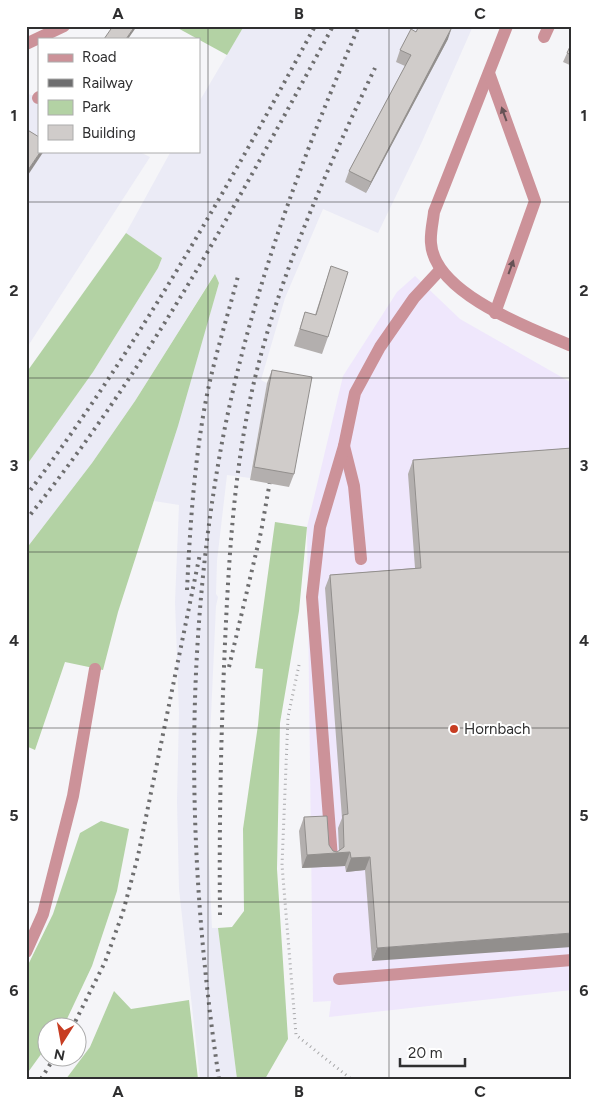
<svg xmlns="http://www.w3.org/2000/svg" width="598" height="1105" viewBox="0 0 598 1105" font-family="Figtree,sans-serif">
  <style>
    .commercial { fill: #efe7fc }
    .built { fill: #ebebf6 }
    .green { fill: #b3d2a4 }
    .lines { fill: none; stroke-linecap: round; stroke-linejoin: round }
    .path { stroke: #a7a7a9; stroke-width: 3; stroke-dasharray: 1 4; stroke-linecap: butt }
    .minor { stroke: #cc9299; stroke-width: 12 }
    .rail { stroke: #6e6e6f; stroke-width: 4; stroke-dasharray: 2.5 5; stroke-linecap: butt }
    .wall { fill: #b3afae }
    .shaded-wall { fill: #928f8d }
    .building { fill: #d0ccca; stroke: #928f8d }
    .oneway { fill: #665255 }
    .grid { fill: none; stroke: #2f2f30; stroke-width: 1; stroke-opacity: 0.55 }
    .poi-dot { fill: #c73d22; stroke: #fff; stroke-width: 2 }
    .labels { text-anchor: middle; dominant-baseline: central; stroke-width: 4; stroke-linejoin: round; paint-order: stroke }
    .poi-label { font-size: 15px; fill: #2f2f30; stroke: #fff; text-anchor: start }
    .neatline { fill: none; stroke: #2f2f30; stroke-width: 2 }
    .grid-label { font-size: 16px; text-anchor: middle; font-weight: bold; fill: #2f2f30 }
  </style>
  <rect width="100%" height="100%" fill="#f5f5f8"/>
  <path class="commercial" d="M415,276L460,319L572,383V990L329,1017L331,1001L313,1002L307,527L343,376L397,292Z"/>
  <g class="built">
    <path d="M244,26H473L421,144L378,233L323,209L285,298L261,380L267,383L250,478L227,475L217,561L216,594L218,597L216,606L209,760L208,840L212,928H218L237,1079H200L179,889L177,802L179,713L175,602L179,505L154,501L219,283L214,275L135,401L92,463L26,549V466L93,372L158,268L162,258L126,233L171,151H199V102Z"/>
    <path d="M26,93L39,98V151H138L150,157L26,349Z"/>
  </g>
  <g class="green">
    <path d="M174,26H244L227,55Z"/>
    <path d="M126,233L162,258L158,268L93,372L26,466V373Z"/>
    <path d="M215,274L219,283L178,426L118,612L103,670L65,662L35,750L26,746V549L92,463L135,401Z"/>
    <path d="M275,522L307,527L299,611L280,723L277,869L288,1039L265,1079H237L218,928L232,927L244,911L243,829L258,725L263,669L255,668Z"/>
    <path d="M101,821L129,829L117,891L92,966L66,1021L61,1027L48,1028L47,1046L26,1075V969L53,914L80,833Z"/>
    <path d="M114,991L131,1009L189,1000L198,1079H66L90,1047Z"/>
  </g>
  <g class="lines">
    <path class="path" d="M299,665L288,717L282,865L296,1035L351,1079"/>
    <g class="minor">
      <path d="M507,26L434,212C433,222 430,233 431,243C434,294 532,329 572,346"/>
      <path d="M544,37L549,26"/>
      <path d="M26,44L64,26"/>
      <path d="M489,73L535,201L495,313"/>
      <path d="M38,98L39,97"/>
      <path d="M344,446L354,486L361,559"/>
      <path d="M332,858L312,597L320,527L344,446L355,393L380,347L414,298L440,270"/>
      <path d="M26,952L43,914L73,796L95,669"/>
      <path d="M339,979L572,960"/>
    </g>
    <g class="rail">
      <path d="M26,496C137,348 227,189 315,26"/>
      <path d="M26,520C148,369 241,196 333,26"/>
      <path d="M187,590C190,527 194,466 205,405C213,361 227,319 238,276"/>
      <path d="M229,667L261,532L272,470"/>
      <path d="M220,915C219,824 221,734 225,643C229,555 234,468 254,382C280,273 327,169 375,68"/>
      <path d="M72,1028L105,962L123,912L138,856L200,554"/>
      <path d="M41,1079L54,1058"/>
      <path d="M219,1079C187,866 183,644 224,432C252,292 302,156 359,26"/>
    </g>
  </g>
  <g class="wall">
    <path d="M416,32L448,39L366,193L345,182L349,171L405,66L396,62L400,50Z"/>
    <path d="M572,42V66L563,62Z"/>
    <path d="M331,266L328,337L322,354L294,346L305,312L315,315Z"/>
    <path d="M272,370L294,474L289,487L250,480L267,383Z"/>
    <path d="M572,448L372,961L365,870L346,872L345,866L302,868L299,831L304,817L329,845L333,851L337,852L339,851L338,828L342,818L325,588L330,575L415,568L408,474L413,460Z"/>
  </g>
  <g class="shaded-wall">
    <path d="M135,26H137L128,39H126Z"/>
    <path d="M452,27L448,39L366,193L371,182Z"/>
    <path d="M41,151H44L26,178V173Z"/>
    <path d="M350,852L345,866L302,868L307,855Z"/>
    <path d="M370,857L365,870L346,872L351,858Z"/>
    <path d="M572,933V947L372,961L377,948Z"/>
  </g>
  <g class="building">
    <path d="M113,26H135L126,39H104Z"/>
    <path d="M419,26H451L452,27L371,182L349,171L411,55L400,50L411,29L416,32Z"/>
    <path d="M572,42V55L567,53Z"/>
    <path d="M26,129L39,137V151H41L26,173Z"/>
    <path d="M331,266L348,272L328,337L300,329L305,312L316,315Z"/>
    <path d="M272,370L312,377L294,474L254,467Z"/>
    <path d="M572,448V933L377,948L370,857L351,858L350,852L307,855L304,817L327,816L329,845L333,851L337,852L344,847L343,815L348,814L330,575L421,568L413,460Z"/>
  </g>
  <defs><path id="oneway-solid" d="M-6-.8H1V-3.2L6.5 0L1 3.2V.8H-6Z" transform="scale(1.25)"/></defs>
  <g class="oneway">
    <use href="#oneway-solid" transform="translate(504 114) rotate(-110)"/>
    <use href="#oneway-solid" transform="translate(511 267) rotate(-70)"/>
  </g>
  <path class="grid" d="M208,26V1079M389,26V1079M26,202H572M26,378H572M26,552H572M26,728H572M26,902H572"/>
  <circle class="poi-dot" cx="454" cy="729" r="5"/>
  <g class="labels">
    <g class="poi-label">
      <text x="464" y="729">Hornbach</text>
    </g>
  </g>
  <rect width="598" height="1105" fill="none" stroke="#ffffff" stroke-width="55"/>
  <rect x="38" y="38" width="162" height="115" fill="#ffffff" stroke="#acacac"/>
  <rect x="48" y="54" width="25" height="8" fill="#cc9299" stroke="#acacac"/>
  <text x="82" y="62" font-size="15" fill="#2f2f30">Road</text>
  <rect x="48" y="79" width="25" height="8" fill="#6e6e6f" stroke="#acacac"/>
  <text x="82" y="88" font-size="15" fill="#2f2f30">Railway</text>
  <rect x="48" y="100" width="25" height="15" fill="#b3d2a4" stroke="#acacac"/>
  <text x="82" y="112" font-size="15" fill="#2f2f30">Park</text>
  <rect x="48" y="125" width="25" height="15" fill="#d0ccca" stroke="#acacac"/>
  <text x="82" y="138" font-size="15" fill="#2f2f30">Building</text>
  <g transform="translate(62 1042) rotate(191)"><circle r="24" fill="#ffffff" stroke="#acacac"/>
  <path d="M0-4L9 19L0 12L-9 19Z" fill="#c73d22"/>
  <text y="-8" font-size="14" font-weight="bold" text-anchor="middle" fill="#2f2f30">N</text>
  </g>
  <path d="M400 1058v8h65v-8" fill="none" stroke="#2f2f30" stroke-width="2.5"/>
  <text x="408" y="1058" font-size="15" fill="#2f2f30" stroke="#ffffff" stroke-width="4" paint-order="stroke">20 m</text>
  <rect x="28" y="28" width="542" height="1050" class="neatline"/>
  <g class="grid-label">
    <text x="118" y="19">A</text>
    <text x="299" y="19">B</text>
    <text x="480" y="19">C</text>
    <text x="14" y="121">1</text>
    <text x="584" y="121">1</text>
    <text x="14" y="296">2</text>
    <text x="584" y="296">2</text>
    <text x="14" y="471">3</text>
    <text x="584" y="471">3</text>
    <text x="14" y="646">4</text>
    <text x="584" y="646">4</text>
    <text x="14" y="821">5</text>
    <text x="584" y="821">5</text>
    <text x="14" y="996">6</text>
    <text x="584" y="996">6</text>
    <text x="118" y="1097">A</text>
    <text x="299" y="1097">B</text>
    <text x="480" y="1097">C</text>
  </g>
</svg>
